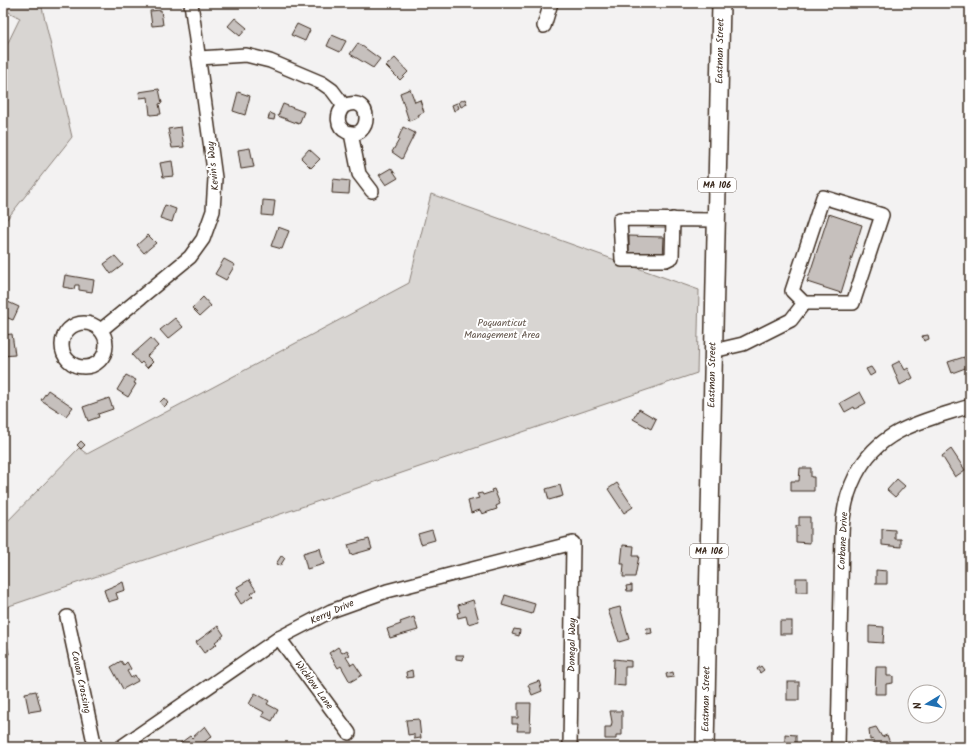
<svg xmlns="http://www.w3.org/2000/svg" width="973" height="750" viewBox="0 0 973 750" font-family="Kalam,sans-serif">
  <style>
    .green { fill: #d8d5d2; stroke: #8a8078 }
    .building { fill: #c6c0bd; stroke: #3b2a1e }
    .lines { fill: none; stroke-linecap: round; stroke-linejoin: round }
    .minor-casing { stroke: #3b2a1e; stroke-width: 16 }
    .major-casing { stroke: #3b2a1e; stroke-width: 20 }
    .minor { stroke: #fff; stroke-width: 13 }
    .major { stroke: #fff; stroke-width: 17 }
    .labels { text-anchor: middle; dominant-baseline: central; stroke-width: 4; stroke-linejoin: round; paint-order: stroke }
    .shield { fill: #fff; stroke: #766a62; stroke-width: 1 }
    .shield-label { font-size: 9px; font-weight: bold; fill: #3b2a1e }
    .street-label { font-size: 10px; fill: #3b2a1e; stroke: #fff }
    .park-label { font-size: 10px; fill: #62554b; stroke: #fff }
  </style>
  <rect width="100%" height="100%" fill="#f3f2f2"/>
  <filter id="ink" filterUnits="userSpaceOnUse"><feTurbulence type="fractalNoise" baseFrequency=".025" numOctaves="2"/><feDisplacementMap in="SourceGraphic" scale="8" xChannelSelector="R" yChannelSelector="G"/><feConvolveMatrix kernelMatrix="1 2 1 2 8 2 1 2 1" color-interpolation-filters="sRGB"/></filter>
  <g filter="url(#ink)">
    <g class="green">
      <path d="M3,3H41L72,137L3,224V53L20,18L3,9Z"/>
      <path d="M431,194L699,290L697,373L3,608V526L79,448L87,454L409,283Z"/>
    </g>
    <g class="building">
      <path d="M161,10L163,25L152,26L150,11Z"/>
      <path d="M235,18L247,28L240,36L228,26Z"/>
      <path d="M297,24L310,30L305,41L291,35Z"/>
      <path d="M332,35L346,41L340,52L327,46Z"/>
      <path d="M358,43L380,59L373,68L350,54Z"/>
      <path d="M395,58L408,72L400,80L386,66Z"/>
      <path d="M159,89L162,103L159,104L161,114L150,115L148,97L140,98L139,92Z"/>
      <path d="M410,89L415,102L420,100L424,112L418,115L419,117L409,121L400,93Z"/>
      <path d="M238,92L250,96L245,115L233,111Z"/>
      <path d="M465,99L467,104L461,107L459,102Z"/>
      <path d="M457,103L459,108L454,111L452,105Z"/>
      <path d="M283,104L304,112L299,124L278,116Z"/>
      <path d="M270,113L275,115L274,120L268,119Z"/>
      <path d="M181,127L184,147L172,148L168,129Z"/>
      <path d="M403,127L415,133L402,159L392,152L399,140L398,139Z"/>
      <path d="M250,148L254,167L241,169L238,150Z"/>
      <path d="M309,149L320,159L311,168L301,158Z"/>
      <path d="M172,161L174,176L163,177L160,163Z"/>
      <path d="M391,168L398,178L386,185L379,175Z"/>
      <path d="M333,179L350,181L349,194L332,193Z"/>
      <path d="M263,200L275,201L273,216L262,215Z"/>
      <path d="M165,205L176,209L172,222L160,218Z"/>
      <path d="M829,214L862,225L841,293L807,282Z"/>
      <path d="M278,227L289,231L282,249L271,246Z"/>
      <path d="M148,235L156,243L144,253L137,245Z"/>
      <path d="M629,236L664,237L663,259L629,257Z"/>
      <path d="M115,256L123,265L111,274L104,264Z"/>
      <path d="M224,259L235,265L226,280L215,274Z"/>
      <path d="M65,275L94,280L92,292L79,290V285H75L74,289L63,287Z"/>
      <path d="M203,297L211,306L200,316L192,308Z"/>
      <path d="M8,302L19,307L13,320L3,316Z"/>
      <path d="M175,318L183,327L168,339L160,330Z"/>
      <path d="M12,334L15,355L3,356V335Z"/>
      <path d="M928,335L929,339L924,341L922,336Z"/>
      <path d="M151,338L158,346L147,356L153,362L147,368L142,362L140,364L132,355Z"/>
      <path d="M964,357L968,367L952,373L948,362Z"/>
      <path d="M900,361L905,370L908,368L913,378L900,385L892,365Z"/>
      <path d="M871,367L875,373L870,376L866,369Z"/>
      <path d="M126,375L136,380L134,383L136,384L128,397L117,390Z"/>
      <path d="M48,390L73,407L66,416L41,400Z"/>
      <path d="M860,392L866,403L855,409L854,407L845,412L840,403Z"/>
      <path d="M109,398L113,409L98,414L99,417L88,421L83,407Z"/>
      <path d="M164,398L168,403L164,407L160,402Z"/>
      <path d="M639,409L656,419L651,429L633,419Z"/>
      <path d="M81,441L85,445L81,449L77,445Z"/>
      <path d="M951,449L965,470L955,477L942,456Z"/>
      <path d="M800,468H811V477H814V491H791V481H799Z"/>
      <path d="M897,479L905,486L895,497L887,490Z"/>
      <path d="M617,483L633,507L624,513L608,489Z"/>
      <path d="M560,485L563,496L549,500L546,489Z"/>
      <path d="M494,489L500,504L496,506L497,509L482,514L480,510L471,513L468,501L479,498L477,494L482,493L483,495L492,492L491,490Z"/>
      <path d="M799,517H810V543L796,542V526H799Z"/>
      <path d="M882,529L895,530V539H901V547L882,545Z"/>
      <path d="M432,530L435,540L421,544L418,534Z"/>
      <path d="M369,539L372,549L351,555L348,545Z"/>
      <path d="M623,545L634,546L633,556H639L635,577H623L624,564H621Z"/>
      <path d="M320,548L324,564L307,569L303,553Z"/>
      <path d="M281,556L285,558L280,566L276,564Z"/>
      <path d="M876,570L887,571V584H876Z"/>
      <rect x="796" y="578" width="11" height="14"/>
      <path d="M249,580L256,590L251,594L253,596L241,604L235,594L240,591L237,587Z"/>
      <path d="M123,582L125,590L116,593L118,599L108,602L104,590Z"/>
      <path d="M632,585V591H627L626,586Z"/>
      <path d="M505,595L535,604L532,614L502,605Z"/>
      <path d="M473,600L479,621L468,624L466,616L458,618L457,613L460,612L458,605Z"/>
      <path d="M620,607L629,639L619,642L608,610Z"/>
      <path d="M414,617L418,630L390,638L387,629L401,624L400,622Z"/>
      <rect x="780" y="621" width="12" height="13"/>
      <path d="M218,626L224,635L215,642L217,644L204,653L196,642Z"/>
      <path d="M869,626L884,627L883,643L869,642Z"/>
      <path d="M646,628H651L652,633L647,634Z"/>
      <path d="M514,629L520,630L519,636L512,634Z"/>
      <path d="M3,634L4,637L5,636L9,654L3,656Z"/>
      <path d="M338,647L342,653L347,650L350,655L346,657L351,665L354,663L362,675L350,682L341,666L338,668L329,653Z"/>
      <path d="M456,655H464L463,660L456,659Z"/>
      <path d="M614,659L631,661V667H625V686L613,685Z"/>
      <path d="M121,661L124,665L127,662L131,669L127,671L131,678L135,675L138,681L123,689L111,667Z"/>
      <path d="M761,666L764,670L760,673L757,669Z"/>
      <path d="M876,667H887V676H893V683L886,684V694H875Z"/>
      <path d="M412,670L413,677L407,678L406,672Z"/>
      <path d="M673,672L674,677L667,678L666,674Z"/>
      <path d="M539,681L542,691L532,695L528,685Z"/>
      <rect x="787" y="682" width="12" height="18"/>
      <path d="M36,691L41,710L29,712L25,693Z"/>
      <path d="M255,693L269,701L267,704L278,710L272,721L262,716L264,712L249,704Z"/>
      <path d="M3,695H4L6,703H3Z"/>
      <path d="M518,703H531L530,731H517L518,724H512V718H518Z"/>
      <path d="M610,711H622V735H616V739H605V727H611L612,722Z"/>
      <path d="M419,719L421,738L414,739V734L408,735L406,720Z"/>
      <path d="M205,726L212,736L198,747H181L179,744L190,736L192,738Z"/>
      <path d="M876,727L882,737L887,735L890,743L886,744L887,747H867L874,743L873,739L870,740L869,729Z"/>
      <path d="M785,734L796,735V747H785Z"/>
      <path d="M42,742L43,747H31V745Z"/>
      <path d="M899,742L905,743L904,747H899Z"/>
    </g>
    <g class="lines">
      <g class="minor-casing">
        <g id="minor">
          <path d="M544,26L551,3"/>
          <path d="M199,58L246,55L270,61L322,83L332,90L344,106C374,92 372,142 347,132C336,127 336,114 344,106"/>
          <path d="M351,133L359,174L372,191"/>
          <path d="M673,219L672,257L666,260H622L620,219L716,220"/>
          <circle cx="84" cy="345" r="22"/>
          <path d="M101,330L190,257L203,239L213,211L215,178L191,3"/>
          <path d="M713,351L743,344L791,320L804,303H853L882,215L823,197L792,291L804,303"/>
          <path d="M67,617L95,747"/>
          <path d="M279,638L349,733"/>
          <path d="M121,747L279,638L331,611L387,591L573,543L570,747"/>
          <path d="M838,747L842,534C843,493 859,453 898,432C920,420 946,414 970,406"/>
        </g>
      </g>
      <g class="major-casing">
        <path id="major" d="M705,747L721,3"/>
      </g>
      <use href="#minor" class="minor"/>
      <use href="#major" class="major"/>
    </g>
  </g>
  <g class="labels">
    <g class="shield">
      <rect x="698" y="178" width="38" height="14" rx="3"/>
      <rect x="690" y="544" width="38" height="14" rx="3"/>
    </g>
    <g class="shield-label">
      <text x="717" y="185">MA 106</text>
      <text x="709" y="551">MA 106</text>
    </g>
    <g class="street-label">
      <text transform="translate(720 51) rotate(-89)">Eastman Street</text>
      <text transform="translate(213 166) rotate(-96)">Kevin's Way</text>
      <text transform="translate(712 375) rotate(-89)">Eastman Street</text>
      <text transform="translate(843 541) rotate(-87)">Corbane Drive</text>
      <text transform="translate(332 612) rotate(-24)">Kerry Drive</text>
      <text transform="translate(572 645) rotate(-89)">Donegal Way</text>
      <text transform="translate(81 682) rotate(78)">Cavan Crossing</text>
      <text transform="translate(314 685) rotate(54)">Wicklow Lane</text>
      <text transform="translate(706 699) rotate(-89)">Eastman Street</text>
    </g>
    <g class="park-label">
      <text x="502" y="323">Poquanticut<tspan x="502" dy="12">Management Area</tspan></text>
    </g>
  </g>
  <rect width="973" height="750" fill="none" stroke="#fff" stroke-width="16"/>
  <rect x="8" y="8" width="957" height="734" fill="none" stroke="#3b2a1e" stroke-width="1.5" filter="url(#ink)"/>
  <g transform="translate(927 704) rotate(260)"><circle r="19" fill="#ffffff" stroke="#b1aaa5"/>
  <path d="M0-3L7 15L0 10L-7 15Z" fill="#1f6fb2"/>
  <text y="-6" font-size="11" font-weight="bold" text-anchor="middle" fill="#3b2a1e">N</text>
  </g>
</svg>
